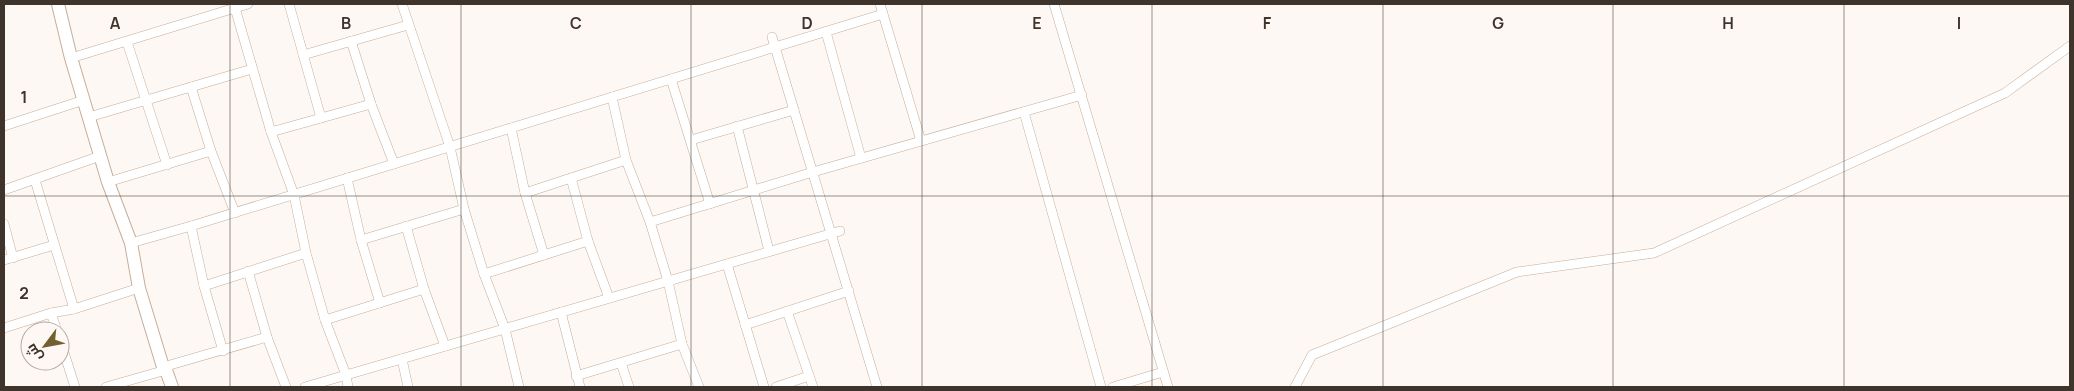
<svg xmlns="http://www.w3.org/2000/svg" width="2074" height="391" viewBox="0 0 2074 391" font-family="Manrope,Cairo,sans-serif">
  <style>
    .lines { fill: none; stroke-linecap: round; stroke-linejoin: round }
    .street-casing { stroke: #c7ad98; stroke-width: 10 }
    .secondary-casing { stroke: #c7ad98; stroke-width: 14 }
    .street { stroke: #fff; stroke-width: 9 }
    .secondary { stroke: #fff; stroke-width: 12 }
    .grid { fill: none; stroke: #3f342b; stroke-width: 1; stroke-opacity: 0.55 }
    .grid-label { font-size: 16px; text-anchor: middle; font-weight: bold; fill: #3f342b; stroke: #fef8f4; stroke-width: 5; stroke-linejoin: round; paint-order: stroke }
  </style>
  <rect width="100%" height="100%" fill="#fef8f4"/>
  <g class="lines">
    <g class="street-casing">
      <g id="street">
        <path d="M289,4L321,118"/>
        <path d="M402,4L450,147L464,209L484,274L505,329L519,387"/>
        <path d="M880,4L921,141"/>
        <path d="M1054,4L1168,387"/>
        <path d="M235,8L271,132L294,195L306,253L325,320L346,375L348,387"/>
        <path d="M826,32L861,158"/>
        <path d="M772,37L877,387"/>
        <path d="M351,41L371,104L394,164"/>
        <path d="M127,42L167,165"/>
        <path d="M303,55L408,25"/>
        <path d="M71,58L248,4"/>
        <path d="M671,79L710,204"/>
        <path d="M191,87L211,151L235,213"/>
        <path d="M612,97L626,160L650,222L668,281L682,344L699,387"/>
        <path d="M1024,112L1101,387"/>
        <path d="M89,117L252,69"/>
        <path d="M4,126L84,100"/>
        <path d="M737,126L769,251"/>
        <path d="M511,128L525,193L544,255"/>
        <path d="M271,132L371,104"/>
        <path d="M691,140L794,110"/>
        <path d="M347,178L361,240L380,303"/>
        <path d="M571,178L588,241L609,298"/>
        <path d="M35,180L74,309"/>
        <path d="M108,182L211,151"/>
        <path d="M4,190L100,156"/>
        <path d="M525,193L626,160"/>
        <path d="M650,222L813,172L1082,95"/>
        <path d="M4,224L13,258"/>
        <path d="M191,226L204,286L223,351"/>
        <path d="M406,226L424,289L445,346"/>
        <path d="M361,240L464,209"/>
        <path d="M131,243L191,226L883,14"/>
        <path d="M4,260L54,245"/>
        <path d="M727,264L764,387"/>
        <path d="M248,271L267,337L286,387"/>
        <path d="M484,274L588,241"/>
        <path d="M204,286L306,253"/>
        <path d="M787,311L813,387"/>
        <path d="M561,312L580,387"/>
        <path d="M51,313L57,331"/>
        <path d="M325,320L424,289"/>
        <path d="M745,325L849,291"/>
        <path d="M4,328L51,313L74,309L139,288"/>
        <path d="M60,340L75,387"/>
        <path d="M402,359L408,387"/>
        <path d="M621,363L629,387"/>
        <path d="M163,367L267,337"/>
        <path d="M576,376L682,344"/>
        <path d="M106,387L166,370"/>
        <path d="M305,387L840,231"/>
        <path d="M776,387L809,376"/>
        <path d="M1113,387L1163,372"/>
        <path d="M1295,387L1312,355L1517,272L1654,253L2005,93L2070,46"/>
      </g>
    </g>
    <g class="secondary-casing">
      <path id="secondary" d="M58,4L71,58L108,182L131,243L139,288L163,367L166,370L172,387"/>
    </g>
    <use href="#street" class="street"/>
    <use href="#secondary" class="secondary"/>
  </g>
  <path class="grid" d="M230,4V387M461,4V387M691,4V387M922,4V387M1152,4V387M1383,4V387M1613,4V387M1844,4V387M4,196H2070"/>
  <g class="grid-label">
    <text x="115" y="29">A</text>
    <text x="346" y="29">B</text>
    <text x="576" y="29">C</text>
    <text x="807" y="29">D</text>
    <text x="1037" y="29">E</text>
    <text x="1267" y="29">F</text>
    <text x="1498" y="29">G</text>
    <text x="1728" y="29">H</text>
    <text x="1959" y="29">I</text>
    <text x="24" y="103">1</text>
    <text x="24" y="299">2</text>
  </g>
  <rect width="2074" height="391" fill="none" stroke="#3f342b" stroke-width="10"/>
  <g transform="translate(45 346) rotate(238)"><circle r="24" fill="#fef8f4" stroke="#b2aaa4"/>
  <path d="M0-4L9 19L0 12L-9 19Z" fill="#72602e"/>
  <text y="-8" font-size="14" font-weight="bold" text-anchor="middle" fill="#3f342b">ش</text>
  </g>
</svg>
